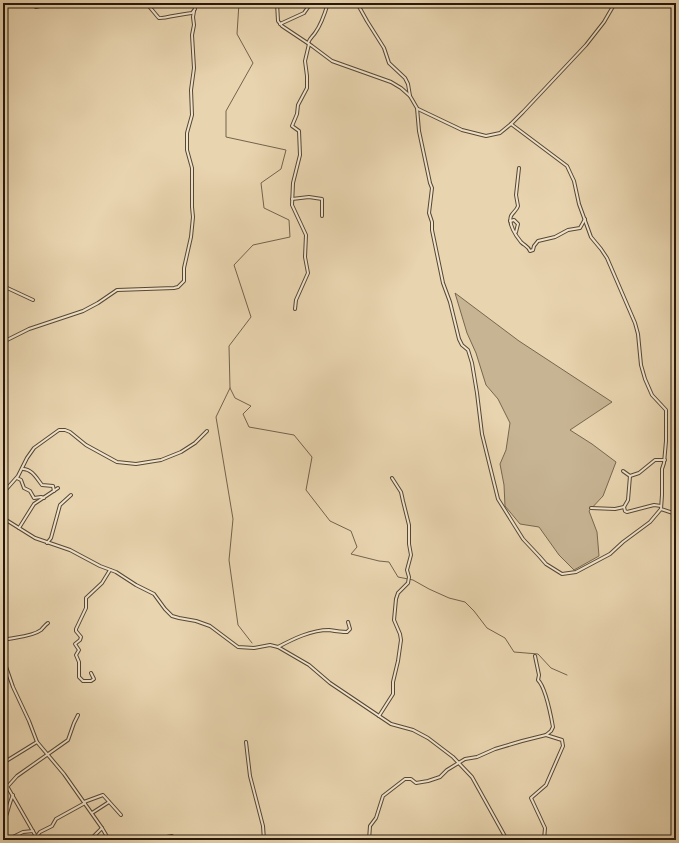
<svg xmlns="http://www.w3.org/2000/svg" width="679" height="843" viewBox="0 0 679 843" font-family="Vollkorn,serif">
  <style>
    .green { fill: #c7b493; stroke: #76664f }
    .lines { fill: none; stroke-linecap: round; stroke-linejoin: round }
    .stream { stroke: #73624c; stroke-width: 1 }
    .minor-casing { stroke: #564734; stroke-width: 4 }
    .minor { stroke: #f0e3cb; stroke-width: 2 }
  </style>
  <rect width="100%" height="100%" fill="#e8d4af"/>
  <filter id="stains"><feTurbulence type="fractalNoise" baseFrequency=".005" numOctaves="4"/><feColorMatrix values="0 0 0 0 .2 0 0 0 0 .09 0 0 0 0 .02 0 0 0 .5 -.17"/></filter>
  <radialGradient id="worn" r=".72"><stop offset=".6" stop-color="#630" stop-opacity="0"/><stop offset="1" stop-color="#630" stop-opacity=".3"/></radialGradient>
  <path class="green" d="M455,293L519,341L612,402L570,430L592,444L616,462L603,496L589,511L597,532L599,556L574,570L559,555L539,527L520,524L505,506L504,485L500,464L506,450L510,423L498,399L486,385L476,353L467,333Z"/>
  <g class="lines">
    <g class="stream">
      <path d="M239,3L237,34L253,63L226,111V137L286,150L281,169L261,183L264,208L289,220L290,237L253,245L234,265L251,317L229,346L230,388L235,398L251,406L243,414L249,427L294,435L312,457L306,490L330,521L351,531L357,547L351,554L379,561L389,562L398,577L413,580L429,589L449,598L465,602L474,611L487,628L505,638L514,652L538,654L551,668L567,675"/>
      <path d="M230,388L216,417L233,519L229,560L238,625L252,643"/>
    </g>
    <g class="minor-casing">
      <g id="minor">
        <path d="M29,3L36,7L50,3"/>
        <path d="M146,3C150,7 156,15 159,18C162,19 186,13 192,13L195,9L194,3"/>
        <path d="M277,3L278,21L282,26L312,46L332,61L391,82L401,88L410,96L417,108L419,131L430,183L432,188L429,213L432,222V230L443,283L450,302L459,339L462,345L468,350L472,363L477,393L482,434L498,499L523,539L539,556L546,564L562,574L576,572L610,554L623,542L650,522L661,509"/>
        <path d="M357,3L367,21L384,48L389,63L405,78L408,84L410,96"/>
        <path d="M280,24L304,13L311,3"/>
        <path d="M308,43C310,38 312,37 315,33C321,25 325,13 328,3"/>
        <path d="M418,109L462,130L486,136L500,133L511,124L523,112L586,45L604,22L615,3"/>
        <path d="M511,124L567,166L574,181L579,204L591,237L601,249L607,258L635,323L638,334L641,365L645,379L652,395L666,410V441L664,463L662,469V495L661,509L676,514"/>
        <path d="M519,168L516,195L518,206C517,210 513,212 511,216C508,224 516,236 521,242C525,246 528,246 530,251L533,250L534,246L538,241L555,237L568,230L580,228L585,219"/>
        <path d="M292,199L309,197L322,199V216"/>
        <path d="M510,221L514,220L518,224L516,232"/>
        <path d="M3,286L33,300"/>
        <path d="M295,309L296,300L308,273L305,257L306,235L292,205L293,183L300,155L299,131L292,126L297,114L298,105L307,88V76L305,61L309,44"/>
        <path d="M3,342L29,329L83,311L98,303L117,290L174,288L178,287L184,281V268L191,237L193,217L192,207V168L187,150V133L192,115L191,90L194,68L192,35L194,25L193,17L194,11"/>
        <path d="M23,469C32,469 37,479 42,485L53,486L54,491"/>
        <path d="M623,471L630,476L639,473L655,460H665"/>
        <path d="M17,478L21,480L24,488L30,491L34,498L41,497L44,498"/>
        <path d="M3,493L18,476L27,458L34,448L59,430H65L70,432L86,445L117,462L136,464L161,460L181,452L195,443L207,431"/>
        <path d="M624,507L628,500L630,476"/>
        <path d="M591,508L615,509L624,507L625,511L627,512L654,505L661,506"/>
        <path d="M3,518L35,538L70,550L100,566L116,572L136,585L154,594L165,609L172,616L179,618L196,621L210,626L238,647L254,648L270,645L278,647L309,665L330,683L391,724L413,730L428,738L453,757L472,777L507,840"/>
        <path d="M19,528L34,504L58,488"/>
        <path d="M47,543L51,538L60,505L71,495"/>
        <path d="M3,640C14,637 32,637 41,630C43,628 45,625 48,623"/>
        <path d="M278,647C293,639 311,630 329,630C335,631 341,632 347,632L350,629L348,622"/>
        <path d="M3,658L13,687L29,721L37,742L64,774L102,828L109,840"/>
        <path d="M91,673L94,679L91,681H83L79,677V662L76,655L79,650L75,644L80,640L81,637L76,631V629L86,608V598L102,583L110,570"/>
        <path d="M379,716L393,694V682L398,661L401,640L400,634L394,620L396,599L398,593L408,583L409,577L407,570L411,555L409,544V525L403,501L401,492L392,478"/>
        <path d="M246,742L250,776L263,826L264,840"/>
        <path d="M3,763L37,742"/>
        <path d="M3,779L38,840"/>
        <path d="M8,786L17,776L68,740L74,723L78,715"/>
        <path d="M84,802L103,795L121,815"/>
        <path d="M92,813L109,802"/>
        <path d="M3,823C7,817 9,803 13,795"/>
        <path d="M3,834L9,839"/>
        <path d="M36,837L40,832L52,826L56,819L85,803"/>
        <path d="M7,840L23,832L33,831"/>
        <path d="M90,840L102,828"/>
        <path d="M150,840L172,836"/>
        <path d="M369,840L370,826L376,818L383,796L405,779H411L416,783L428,781L440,777L447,770L465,759L477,757L495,749L522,741L546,735L551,731L553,727C551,716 545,687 538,680L539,675L535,656"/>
        <path d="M544,840L545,828L531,798L546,785L563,746L562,740L546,735"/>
      </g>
    </g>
    <use href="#minor" class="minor"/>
  </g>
  <rect width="679" height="843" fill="none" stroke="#e8d4af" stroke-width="16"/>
  <rect x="4" y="4" width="671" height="835" fill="none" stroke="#26180b" stroke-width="2"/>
  <rect x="8" y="8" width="663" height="827" fill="none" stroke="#26180b"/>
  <rect width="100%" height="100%" filter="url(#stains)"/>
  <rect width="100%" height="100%" fill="url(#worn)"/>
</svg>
